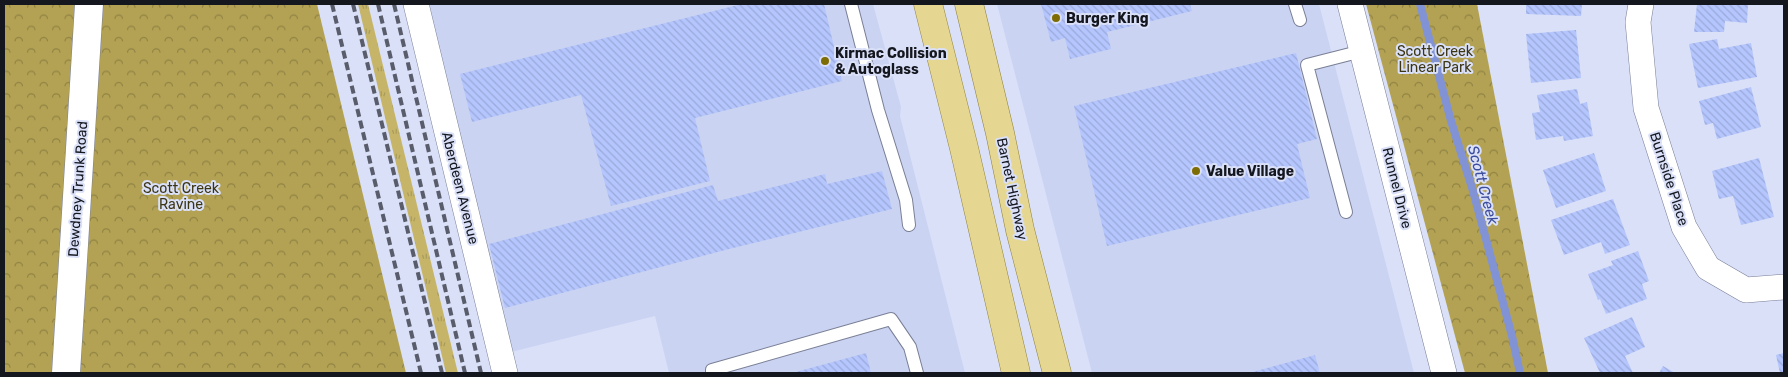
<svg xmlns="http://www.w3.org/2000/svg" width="1788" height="377" viewBox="0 0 1788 377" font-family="Rubik,sans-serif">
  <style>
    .built { fill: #cad3f2 }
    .grass { fill: url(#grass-tufts) }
    .forest { fill: url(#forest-crowns) }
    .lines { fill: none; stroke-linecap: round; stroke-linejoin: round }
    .stream { stroke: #8193d5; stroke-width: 8 }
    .building { fill: url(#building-back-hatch) }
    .lane-casing { stroke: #797f95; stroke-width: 14 }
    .street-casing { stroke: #797f95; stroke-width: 26 }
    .secondary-casing { stroke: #797f95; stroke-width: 29 }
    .primary-casing { stroke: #91823b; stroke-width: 29 }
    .lane { stroke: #fff; stroke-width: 12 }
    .street { stroke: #fff; stroke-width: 25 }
    .secondary { stroke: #fff; stroke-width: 28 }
    .primary { stroke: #e5d792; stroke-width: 28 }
    .rail { stroke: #595c6a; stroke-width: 4; stroke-dasharray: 8 4; stroke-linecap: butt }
    .poi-dot { fill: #7d6b04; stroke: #d9e0f8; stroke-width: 2 }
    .labels { text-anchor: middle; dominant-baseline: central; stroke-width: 4; stroke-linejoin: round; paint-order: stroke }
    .poi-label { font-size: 14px; font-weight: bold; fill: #15171f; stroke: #d9e0f8; text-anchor: start }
    .park-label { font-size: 14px; fill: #3c3512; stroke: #d9e0f8 }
    .street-label { font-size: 14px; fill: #15171f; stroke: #d9e0f8 }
    .water-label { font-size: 15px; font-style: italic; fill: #3c4c9c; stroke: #d9e0f8 }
  </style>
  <defs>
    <pattern id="grass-tufts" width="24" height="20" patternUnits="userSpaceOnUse" patternTransform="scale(1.25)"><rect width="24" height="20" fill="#c6b569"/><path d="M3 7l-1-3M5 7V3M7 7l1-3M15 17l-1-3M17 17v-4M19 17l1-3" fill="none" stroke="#a99b5b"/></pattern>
    <pattern id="forest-crowns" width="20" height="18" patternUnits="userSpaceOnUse" patternTransform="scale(1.25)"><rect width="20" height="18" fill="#b3a253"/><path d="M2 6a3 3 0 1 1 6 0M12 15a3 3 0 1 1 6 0" fill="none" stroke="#908344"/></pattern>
    <pattern id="building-back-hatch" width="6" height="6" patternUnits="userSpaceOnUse" patternTransform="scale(1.25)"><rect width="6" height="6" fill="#b5c6fe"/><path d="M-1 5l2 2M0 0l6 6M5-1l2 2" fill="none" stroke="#9ba9d9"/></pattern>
  </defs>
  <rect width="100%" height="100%" fill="#d9e0f8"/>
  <g class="built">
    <path d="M429,4H873L901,107L900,116L965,373H669L655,316L511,352Z"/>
    <path d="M997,4H1319L1414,373H1092Z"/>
  </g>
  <path class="grass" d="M358,4H368L458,373H446Z"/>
  <g class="forest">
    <path d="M4,4H317L406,373H4Z"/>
    <path d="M1366,4H1477L1548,373H1465Z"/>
  </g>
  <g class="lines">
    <path class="stream" d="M1420,4L1451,121L1473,191L1512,336L1520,373"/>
  </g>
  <g class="building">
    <path d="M742,4H824L842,81L695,118L710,181L611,206L581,95L472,122L460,74Z"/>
    <path d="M1041,4H1190L1192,11L1107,32L1111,49L1070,59L1065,38L1051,42Z"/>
    <path d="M1526,4H1582L1581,16L1526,14Z"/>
    <path d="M1697,4H1748L1747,23L1725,21L1724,32H1694Z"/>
    <path d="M1576,30L1581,78L1531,83L1526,34Z"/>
    <path d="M1717,39L1719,49L1751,43L1757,77L1698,88L1689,44Z"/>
    <path d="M1296,53L1317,139L1297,144L1310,198L1107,246L1074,106Z"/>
    <path d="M1751,87L1761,127L1717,139L1713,123L1705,125L1699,101Z"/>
    <path d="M1577,89L1580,104L1587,102L1593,136L1564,141L1563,136L1536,140L1532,113L1540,112L1537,95Z"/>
    <path d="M1594,153L1606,191L1556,208L1543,170Z"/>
    <path d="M1759,158L1774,217L1741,225L1733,196L1719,199L1712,171Z"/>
    <path d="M882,171L892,209L729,249L505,308L489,244L713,185L718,201L825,174L827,184Z"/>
    <path d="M1613,199L1630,245L1605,254L1601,242L1564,255L1551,220Z"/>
    <path d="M1638,251L1649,281L1642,284L1647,299L1606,314L1600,299L1598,300L1588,274L1613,265L1611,261Z"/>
    <path d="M1632,317L1645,347L1625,356L1633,373H1600L1584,338Z"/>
    <path d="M866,353L871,373H792Z"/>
    <path d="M1784,353V373H1780L1776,355Z"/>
    <path d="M1315,355L1320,373H1249Z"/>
    <path d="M1663,366L1675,373H1659Z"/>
  </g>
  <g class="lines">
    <g class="lane-casing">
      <g id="lane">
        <path d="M851,4L878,110L906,200L909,225"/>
        <path d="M1295,4L1300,20"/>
        <path d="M1346,212L1307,65L1362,51"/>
        <path d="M712,373V370L891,319L910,347L917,373"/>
      </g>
    </g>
    <g class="street-casing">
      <g id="street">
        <path d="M416,4L505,373"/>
        <path d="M1350,4L1444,373"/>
        <path d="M1641,4L1638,22L1646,108L1684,227L1708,268L1746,290L1784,287"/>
      </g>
    </g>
    <g class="secondary-casing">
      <path id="secondary" d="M66,373L89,4"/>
    </g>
    <g class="primary-casing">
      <g id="primary">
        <path d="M928,4L964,148L1016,373"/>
        <path d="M969,4L1000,133L1020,230L1057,373"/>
      </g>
    </g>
    <use href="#lane" class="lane"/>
    <use href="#street" class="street"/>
    <use href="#secondary" class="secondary"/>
    <use href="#primary" class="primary"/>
    <g class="rail">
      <path d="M332,4L421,373"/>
      <path d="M353,4L442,373"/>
      <path d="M378,4L465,373"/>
      <path d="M394,4L481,373"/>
    </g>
  </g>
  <g class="poi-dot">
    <circle cx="1056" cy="18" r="5"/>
    <circle cx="825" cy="61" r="5"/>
    <circle cx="1196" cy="171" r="5"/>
  </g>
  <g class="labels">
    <g class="poi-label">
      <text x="1066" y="18">Burger King</text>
      <text x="835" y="53">Kirmac Collision<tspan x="835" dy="16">&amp; Autoglass</tspan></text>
      <text x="1206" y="171">Value Village</text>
    </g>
    <g class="park-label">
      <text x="1435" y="51">Scott Creek<tspan x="1435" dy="16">Linear Park</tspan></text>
      <text x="181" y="188">Scott Creek<tspan x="181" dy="16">Ravine</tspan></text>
    </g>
    <g class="street-label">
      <text transform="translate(1669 179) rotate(72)">Burnside Place</text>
      <text transform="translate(460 188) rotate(76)">Aberdeen Avenue</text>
      <text transform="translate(1397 188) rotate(76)">Runnel Drive</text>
      <text transform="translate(78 189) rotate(-86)">Dewdney Trunk Road</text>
      <text transform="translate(1012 189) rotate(78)">Barnet Highway</text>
    </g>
    <g class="water-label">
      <text transform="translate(1483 185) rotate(75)">Scott Creek</text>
    </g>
  </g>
  <rect width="1788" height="377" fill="none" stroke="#15171f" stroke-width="10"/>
</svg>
